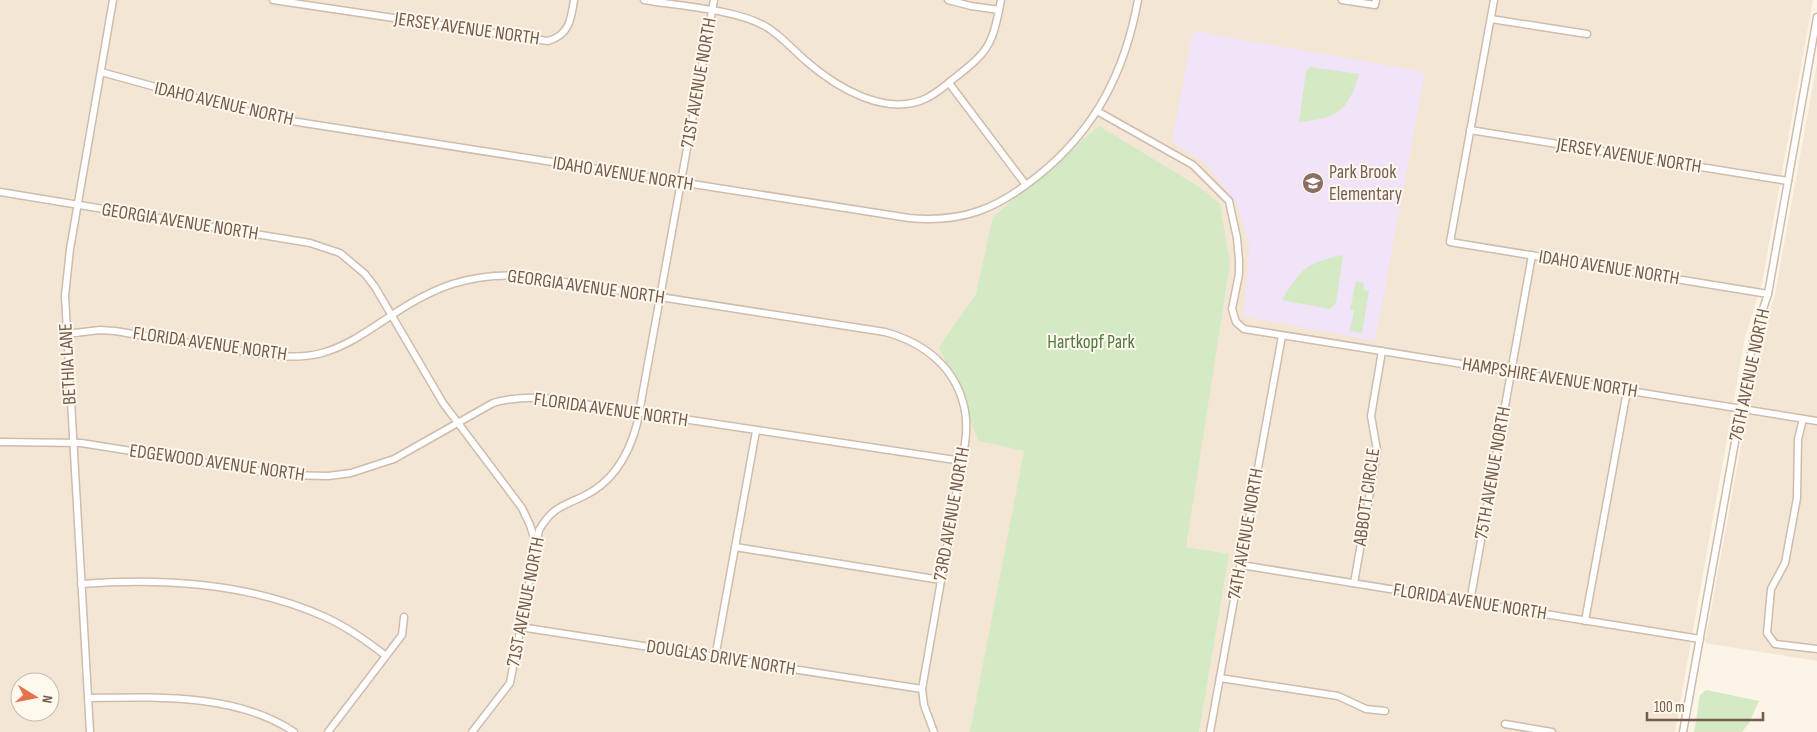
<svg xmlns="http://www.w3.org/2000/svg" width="1817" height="732" viewBox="0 0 1817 732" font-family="'Sofia Sans Condensed',sans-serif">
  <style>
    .residential { fill: #f4e6d5; fill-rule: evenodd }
    .education { fill: #f1e3f8 }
    .green { fill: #d3eac5 }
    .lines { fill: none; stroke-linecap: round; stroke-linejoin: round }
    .minor-casing { stroke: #cebcad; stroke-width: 9 }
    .minor { stroke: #fff; stroke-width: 6 }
    .labels { text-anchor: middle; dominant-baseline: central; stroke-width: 4; stroke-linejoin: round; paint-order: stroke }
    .street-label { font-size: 19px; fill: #755b4b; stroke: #fff8ed }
    .education-label { font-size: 19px; fill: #785e54; stroke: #fff8ed; text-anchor: start }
    .park-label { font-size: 19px; fill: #527b43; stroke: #fff8ed }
  </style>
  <rect width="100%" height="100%" fill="#fcf4e6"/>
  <g class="residential">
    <path d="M0,0H1813L1762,283L1745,337L1675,732H0ZM20,682H50V712H20Z"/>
    <path d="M1817,63V661L1705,643L1760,341L1775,294Z"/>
  </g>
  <path class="education" d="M1193,31L1425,72L1375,341L1243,316L1250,246L1237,204L1205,163L1172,142Z"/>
  <g class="green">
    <path d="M1310,67L1359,74C1348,111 1338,118 1299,122L1306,72Z"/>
    <path d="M1099,126L1201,188L1220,204L1230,263L1186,547L1229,554L1199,732H970L1024,451L979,441L939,347L976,294L993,217Z"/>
    <path d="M1343,255L1336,303L1330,309L1282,300C1300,269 1308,262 1343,255Z"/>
    <path d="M1356,281L1364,283L1363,290L1369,291L1362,333L1350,331L1354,310H1350Z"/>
    <path d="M1706,690L1759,701L1749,723L1742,732H1694L1700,695Z"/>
  </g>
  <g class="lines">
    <g class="minor-casing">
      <g id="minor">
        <path d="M273,0L548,41C569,35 571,20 574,0"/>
        <path d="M644,0C678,6 733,9 763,25C780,34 792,49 806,61C836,87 886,118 927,98C936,93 944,87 952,80C989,51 992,47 1001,0"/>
        <path d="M948,0L971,6L999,10"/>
        <path d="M1342,0L1375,5L1376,0"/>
        <path d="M1494,0L1450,242L1768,294"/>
        <path d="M1491,19L1587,34"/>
        <path d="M101,72L221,105L285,120L909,218C963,223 997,209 1039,175C1096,129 1125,71 1138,0"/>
        <path d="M949,83L1026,185"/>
        <path d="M1097,111L1193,165L1229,201L1237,238L1239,260V274L1232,309L1236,322L1244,329L1817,421"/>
        <path d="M1470,130L1788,181"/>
        <path d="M0,192L310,243L340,253L365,274L375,287L443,403L522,508L530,525L535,541"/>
        <path d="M66,334L100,330L115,331C149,337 183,342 217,347C251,352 288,362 322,353C347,346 368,331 389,317C433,287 471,272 525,276L885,332C925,343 957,368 965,411C968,428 965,445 962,461L922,689L924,705L934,732"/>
        <path d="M1803,419L1798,439L1797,498L1785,563L1771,589L1767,633L1775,644L1817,649"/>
        <path d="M0,442L81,443L283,475L328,476L351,473L394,459L493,403C510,398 526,397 544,398L962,461"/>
        <path d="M735,547L941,580"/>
        <path d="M1241,565L1700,639"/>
        <path d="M1354,583L1375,464L1377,450L1371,416L1382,351"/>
        <path d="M81,584C162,578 250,583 325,617C347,627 367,641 386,656"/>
        <path d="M1470,602L1532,255"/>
        <path d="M1585,621L1627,391"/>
        <path d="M520,627L922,689"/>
        <path d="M715,658L756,431"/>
        <path d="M1220,678L1338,696L1366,709L1385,711"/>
        <path d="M88,698C154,697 237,693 294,732"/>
        <path d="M1505,724L1552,732"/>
        <path d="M90,732L65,296L70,249L113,0"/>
        <path d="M328,732L402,635L404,617"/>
        <path d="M472,732L510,683L539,530C553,507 561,507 584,496C613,482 629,454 637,424L714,0"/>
        <path d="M1210,732L1282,336"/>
        <path d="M1683,732L1754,336L1768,294L1817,17"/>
      </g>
    </g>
    <use href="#minor" class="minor"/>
  </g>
  <defs>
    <g id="school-disc" transform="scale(1.125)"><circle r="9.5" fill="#8d6e63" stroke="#fff8ed"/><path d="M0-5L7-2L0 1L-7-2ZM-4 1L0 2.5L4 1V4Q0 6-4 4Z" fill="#fff"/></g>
  </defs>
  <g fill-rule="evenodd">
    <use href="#school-disc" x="1313" y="183"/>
  </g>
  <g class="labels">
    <g class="street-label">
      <text transform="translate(467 29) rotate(8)">JERSEY AVENUE NORTH</text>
      <text transform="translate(699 83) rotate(-80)">71ST AVENUE NORTH</text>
      <text transform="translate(224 104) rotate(13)">IDAHO AVENUE NORTH</text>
      <text transform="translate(1629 156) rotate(9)">JERSEY AVENUE NORTH</text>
      <text transform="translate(623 174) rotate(9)">IDAHO AVENUE NORTH</text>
      <text transform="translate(180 222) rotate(9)">GEORGIA AVENUE NORTH</text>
      <text transform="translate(1609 268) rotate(9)">IDAHO AVENUE NORTH</text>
      <text transform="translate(586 287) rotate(8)">GEORGIA AVENUE NORTH</text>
      <text transform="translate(210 344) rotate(8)">FLORIDA AVENUE NORTH</text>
      <text transform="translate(68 364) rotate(-93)">BETHIA LANE</text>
      <text transform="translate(1750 375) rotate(-78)">76TH AVENUE NORTH</text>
      <text transform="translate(1550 378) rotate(9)">HAMPSHIRE AVENUE NORTH</text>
      <text transform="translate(611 410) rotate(8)">FLORIDA AVENUE NORTH</text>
      <text transform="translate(217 463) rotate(8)">EDGEWOOD AVENUE NORTH</text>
      <text transform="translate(1493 473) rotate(-80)">75TH AVENUE NORTH</text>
      <text transform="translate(1367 497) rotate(-82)">ABBOTT CIRCLE</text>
      <text transform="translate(952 514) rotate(-80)">73RD AVENUE NORTH</text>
      <text transform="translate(1246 534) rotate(-80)">74TH AVENUE NORTH</text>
      <text transform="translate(526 602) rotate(-79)">71ST AVENUE NORTH</text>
      <text transform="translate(1470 602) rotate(9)">FLORIDA AVENUE NORTH</text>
      <text transform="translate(721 658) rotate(9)">DOUGLAS DRIVE NORTH</text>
    </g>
    <g class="education-label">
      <text x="1329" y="172">Park Brook<tspan x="1329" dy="22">Elementary</tspan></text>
    </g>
    <g class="park-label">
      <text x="1091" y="342">Hartkopf Park</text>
    </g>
  </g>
  <g transform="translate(35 697) rotate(100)"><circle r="24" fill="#fff8ed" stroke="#c8b9ac"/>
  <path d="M0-4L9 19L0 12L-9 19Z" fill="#e4734d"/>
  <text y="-8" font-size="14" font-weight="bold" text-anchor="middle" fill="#755b4b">N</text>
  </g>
  <path d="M1647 712v8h116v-8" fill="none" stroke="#755b4b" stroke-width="2.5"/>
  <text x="1654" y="712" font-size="15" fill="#755b4b" stroke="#fff8ed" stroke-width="4" paint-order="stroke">100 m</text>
</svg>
